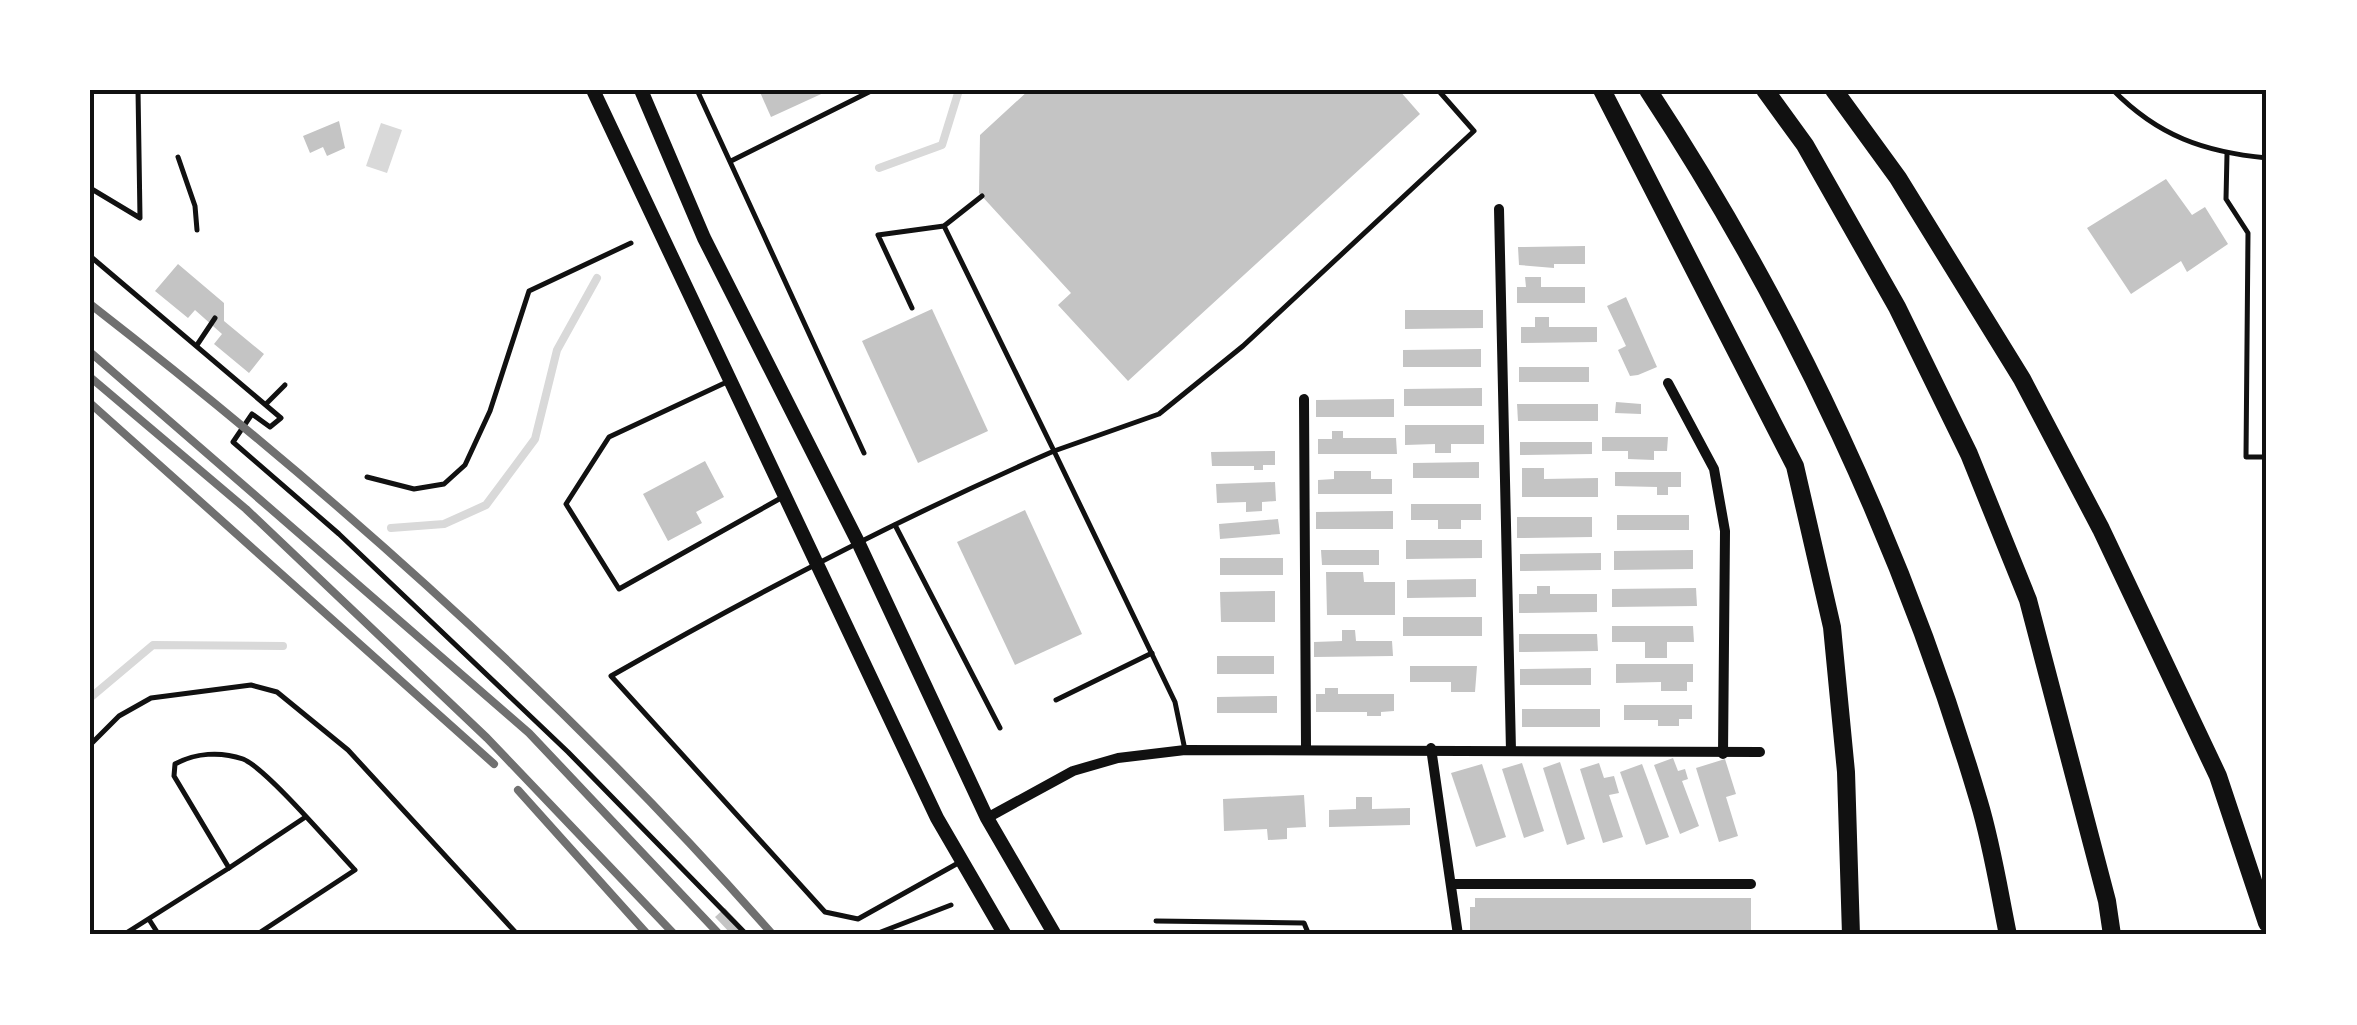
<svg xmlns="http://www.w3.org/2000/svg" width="2357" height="1025" viewBox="0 0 2357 1025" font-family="Raleway,sans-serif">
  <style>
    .water { fill: #d9d9d9 }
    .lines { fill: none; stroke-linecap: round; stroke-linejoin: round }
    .stream { stroke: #d9d9d9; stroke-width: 8 }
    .building { fill: #c4c4c4 }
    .path { stroke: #111; stroke-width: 5 }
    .service { stroke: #111; stroke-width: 5 }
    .minor { stroke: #111; stroke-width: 10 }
    .secondary { stroke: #111; stroke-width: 14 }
    .motorway { stroke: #111; stroke-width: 18 }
    .rail { stroke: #707070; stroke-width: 8 }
    .neatline { fill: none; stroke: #111; stroke-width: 4 }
  </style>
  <rect width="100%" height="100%" fill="#fff"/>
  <path class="water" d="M381,123L402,130L387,173L366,166Z"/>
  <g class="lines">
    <g class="stream">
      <path d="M879,168L942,145L959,90"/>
      <path d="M391,528L444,524L486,505L535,439L557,350L597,278"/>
      <path d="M90,698L153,645L283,646"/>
    </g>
  </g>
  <g class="building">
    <path d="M759,90H830L771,117Z"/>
    <path d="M1029,90H1399L1420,114L1128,381L1058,305L1071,293L979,193L980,135Z"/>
    <path d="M339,121L345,148L327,156L323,147L310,153L303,136Z"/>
    <path d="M2166,179L2192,215L2205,207L2228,244L2187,272L2181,261L2131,294L2087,228Z"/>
    <path d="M1585,246V264H1554V268L1519,265L1518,247Z"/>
    <path d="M178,264L224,303V321L264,354L249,373L214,344L222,334L195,310L188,318L155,291Z"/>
    <path d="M1525,277H1541V287H1585V303H1517V287H1526Z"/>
    <path d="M1626,297L1657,367L1638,375L1630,376L1618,350L1626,346L1607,306Z"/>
    <path d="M932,309L988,431L918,463L862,341Z"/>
    <path d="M1405,310H1483V328L1405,329Z"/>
    <path d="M1535,317H1549V327H1597V342L1521,343V327H1535Z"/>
    <path d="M1481,349V367H1403V350Z"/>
    <rect x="1519" y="367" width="70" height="15"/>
    <path d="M1482,388V406H1404V389Z"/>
    <path d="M1394,399V417H1316V400Z"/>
    <path d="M1616,402L1641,404V414L1615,413Z"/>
    <path d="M1517,404H1598V421H1518Z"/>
    <path d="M1405,425H1484V444H1451V453H1435V444L1405,445Z"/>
    <path d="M1332,431H1343V438H1396L1397,454H1318V439H1332Z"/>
    <path d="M1602,437H1668L1667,451H1654V460L1628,459V451H1602Z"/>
    <path d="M1520,442H1592V454L1520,455Z"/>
    <path d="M1275,451V465H1263V470H1254V466H1212L1211,452Z"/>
    <path d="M705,461L724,497L696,512L702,523L668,541L643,494Z"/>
    <path d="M1479,462V478H1413V463Z"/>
    <path d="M1522,468H1544V479L1598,478V497H1522Z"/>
    <path d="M1334,471H1371V479H1392V494H1318V480L1334,479Z"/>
    <path d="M1615,472H1681V487H1668V495H1657V487L1615,486Z"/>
    <path d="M1275,482L1276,501L1262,502V511L1246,512V502L1217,503L1216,484Z"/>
    <path d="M1411,504H1481V520H1461V529H1438V520H1411Z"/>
    <path d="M1025,510L1082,634L1015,665L957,542Z"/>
    <path d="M1393,511V529H1316V512Z"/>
    <rect x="1617" y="515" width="72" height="15"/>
    <path d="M1517,517H1592V537L1517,538Z"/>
    <path d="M1278,519L1280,534L1220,539L1219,524Z"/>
    <path d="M1406,540H1482V558L1406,559Z"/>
    <path d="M1321,550H1379V565H1322Z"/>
    <path d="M1693,550V569L1614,570V551Z"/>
    <path d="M1601,553V570L1520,571V554Z"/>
    <rect x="1220" y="558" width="63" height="17"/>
    <path d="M1326,572H1363L1364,582H1395V615H1327Z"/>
    <path d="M1476,579V597L1407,598V580Z"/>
    <path d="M1537,586H1550V594H1597V612L1519,613V594H1537Z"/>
    <path d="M1696,588L1697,606L1612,607V589Z"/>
    <path d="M1275,591V622H1221L1220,592Z"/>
    <rect x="1403" y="617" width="79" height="19"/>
    <path d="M1612,626H1693L1694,642H1667V658H1645V642H1612Z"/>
    <path d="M1342,630H1355L1356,641H1392L1393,656L1314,657V642L1342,641Z"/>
    <path d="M1519,634H1597L1598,651L1519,652Z"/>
    <rect x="1217" y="656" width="57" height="18"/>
    <path d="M1616,664H1693V682H1687V691H1661V682L1616,683Z"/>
    <path d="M1410,666H1477L1475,692H1451V682H1410Z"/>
    <path d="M1591,668V685H1520V669Z"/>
    <path d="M1325,688H1338V694H1394V711L1381,712V716H1367V712H1316V694H1325Z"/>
    <path d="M1277,696V713H1217V697Z"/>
    <path d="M1624,705H1692V719H1679V726H1658V720H1624Z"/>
    <rect x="1522" y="709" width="78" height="18"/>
    <path d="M1673,758L1678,771L1685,769L1688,779L1682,781L1699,826L1680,834L1654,765Z"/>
    <path d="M1725,759L1736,794L1726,797L1738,836L1719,842L1696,768Z"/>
    <path d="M1560,762L1585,839L1567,845L1543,768Z"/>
    <path d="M1522,763L1544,831L1524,838L1502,769Z"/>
    <path d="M1599,763L1604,778L1614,776L1619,793L1609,795L1623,837L1603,843L1580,769Z"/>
    <path d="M1482,764L1506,837L1476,847L1451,773Z"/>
    <path d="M1642,764L1669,837L1646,845L1620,772Z"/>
    <path d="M1304,795L1306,827L1287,828V839L1268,840L1267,829L1224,831L1223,799Z"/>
    <path d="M1356,797H1372V809L1410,808V825L1329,827V810L1356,809Z"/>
    <path d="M1475,898H1751V935H1470V907H1475Z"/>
    <path d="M725,908L750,935H732L715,917Z"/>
  </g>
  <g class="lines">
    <g class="path">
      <path d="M178,157L195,206L197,230"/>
      <path d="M90,256L281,418L270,427L252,414L233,442L339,534L568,752L747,935"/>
      <path d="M197,345L215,318"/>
      <path d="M266,404L285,385"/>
      <path d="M367,477L414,489L444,484L465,465L490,411L529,291L631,243"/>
      <path d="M90,745L119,716L151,698L251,685L277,692L348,750L518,935"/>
      <path d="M873,935L951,905"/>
    </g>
    <g class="service">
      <path d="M697,90L864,453"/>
      <path d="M2113,90C2158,136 2204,152 2267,158"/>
      <path d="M2227,154L2226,199L2248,233L2246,457H2267"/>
      <path d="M731,161L873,90"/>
      <path d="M90,188L140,218L138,90"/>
      <path d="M944,226L1054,451C902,517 756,593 611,676L825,912L858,919L960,862"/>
      <path d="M912,308L878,235L944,226L982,196"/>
      <path d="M729,381L609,437L566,504L619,589L781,498"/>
      <path d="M895,525L1000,728"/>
      <path d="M1056,700L1152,653"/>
      <path d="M1185,750L1175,702L1054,451L1159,414L1243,346L1474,131L1438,90"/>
      <path d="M229,868L304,818"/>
      <path d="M150,921L159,935"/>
      <path d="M1156,921L1304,923L1309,935"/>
      <path d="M123,935L229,868L174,776L175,764C195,753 220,751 243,759C266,768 334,848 355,870L256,935"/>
    </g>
    <g class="minor">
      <path d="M1499,209L1511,751"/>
      <path d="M1668,383L1714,469L1725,531L1723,754"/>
      <path d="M1304,399L1306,748"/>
      <path d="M1431,748L1458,935"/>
      <path d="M987,818L1073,771L1118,758L1185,750L1760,752"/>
      <path d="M1452,884H1751"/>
    </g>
    <g class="secondary">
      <path d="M593,90L937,818L1005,935"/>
      <path d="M641,90L704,238L858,542L987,818L1055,935"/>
    </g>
    <g class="motorway">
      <path d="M1602,90L1795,466L1832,627L1846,772L1851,935"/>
      <path d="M1648,90C1792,309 1905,551 1979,802C1992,845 1999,891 2008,935"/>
      <path d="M1765,90L1805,145L1897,307L1969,454L2028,600L2107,901L2112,935"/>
      <path d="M1834,90L1898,178L2022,379L2101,529L2218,776L2267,923"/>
    </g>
    <g class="rail">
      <path d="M90,304C332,492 571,705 773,935"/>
      <path d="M90,352L529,733L720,935"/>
      <path d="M90,377L246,509L487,738L675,935"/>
      <path d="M90,403L494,764"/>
      <path d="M518,790L648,935"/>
    </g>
  </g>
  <rect width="2357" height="1025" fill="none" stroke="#ffffff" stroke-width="185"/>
  <rect x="92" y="92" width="2172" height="840" class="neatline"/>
</svg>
